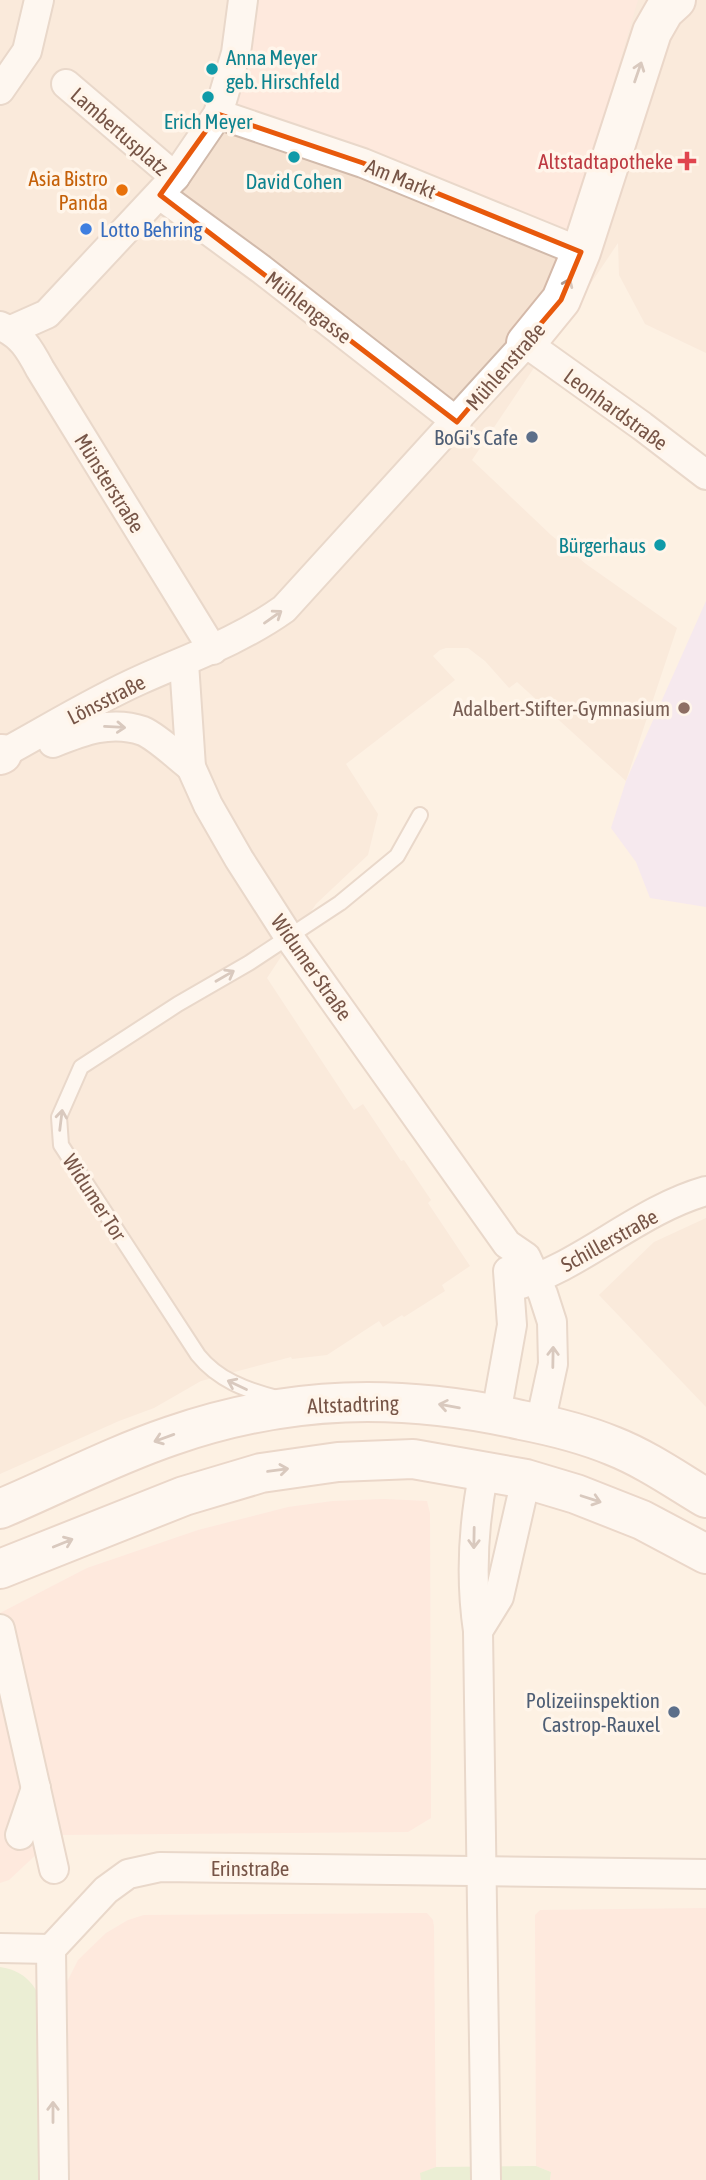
<svg xmlns="http://www.w3.org/2000/svg" width="706" height="2180" viewBox="0 0 706 2180" font-family="'Asap Condensed',sans-serif">
  <style>
    .residential { fill: #f5e2d1 }
    .commercial { fill: #fedfd6 }
    .education { fill: #eedffa }
    .green { fill: #d5ecc0 }
    .lines { fill: none; stroke-linecap: round; stroke-linejoin: round }
    .lane-casing { stroke: #d1baab; stroke-width: 18 }
    .street-casing { stroke: #d1baab; stroke-width: 32 }
    .secondary-casing { stroke: #d4b9a9; stroke-width: 42 }
    .lane { stroke: #fff; stroke-width: 14 }
    .street { stroke: #fff; stroke-width: 28 }
    .secondary { stroke: #fff; stroke-width: 38 }
    .oneway { stroke: #ad9991 }
    .marked { fill: none; stroke: #e8590c; stroke-width: 5; stroke-linejoin: round }
    .culture-dot { fill: #0f9aa8; stroke: #fff5ea; stroke-width: 2.5 }
    .health-dot { fill: #e0444e; stroke: #fff5ea; stroke-width: 2.5 }
    .food-dot { fill: #e8710a; stroke: #fff5ea; stroke-width: 2.5 }
    .shop-dot { fill: #3f7fe0; stroke: #fff5ea; stroke-width: 2.5 }
    .service-dot { fill: #5c6f8a; stroke: #fff5ea; stroke-width: 2.5 }
    .education-dot { fill: #8d6e63; stroke: #fff5ea; stroke-width: 2.5 }
    .labels { text-anchor: middle; dominant-baseline: central; stroke-width: 7; stroke-linejoin: round; paint-order: stroke }
    .culture-label { font-size: 21px; fill: #0d838f; stroke: #fff5ea }
    .street-label { font-size: 21px; fill: #775547; stroke: #fff5ea }
    .health-label { font-size: 21px; fill: #be3a42; stroke: #fff5ea; text-anchor: end }
    .food-label { font-size: 21px; fill: #c56008; stroke: #fff5ea; text-anchor: end }
    .shop-label { font-size: 21px; fill: #366cbe; stroke: #fff5ea; text-anchor: start }
    .service-label { font-size: 21px; fill: #4e5e75; stroke: #fff5ea; text-anchor: end }
    .education-label { font-size: 21px; fill: #785e54; stroke: #fff5ea; text-anchor: end }
  </style>
  <rect width="100%" height="100%" fill="#fdf1e3"/>
  <g class="residential">
    <path d="M0,0H706V353L645,324L619,275L618,243L472,460L551,535L586,564L677,628L626,781L517,682L509,688L485,661L468,648H446L440,650L433,656L455,680L346,764L378,814L368,855L316,904L267,978L354,1110L363,1104L401,1161L404,1160L431,1200L428,1203L470,1266L442,1285L445,1291L404,1317L402,1315L383,1327L379,1321L327,1355L292,1359L291,1357L201,1381L154,1408L119,1421L0,1474Z"/>
    <path d="M706,1218V1407L599,1295L654,1242Z"/>
  </g>
  <g class="commercial">
    <path d="M251,0H638L570,232L226,107Z"/>
    <path d="M384,1499L427,1501L430,1513L431,1818L408,1832L57,1835L9,1880L0,1883V1613L87,1568L198,1530L288,1507L333,1501Z"/>
    <path d="M706,1908V2180H550L551,2172L536,2166L535,1915L540,1910Z"/>
    <path d="M427,1913L433,1920L434,1927L436,2167L421,2173V2180H63L62,2000L66,1984L78,1960L106,1933L128,1920L144,1915Z"/>
  </g>
  <path class="education" d="M706,601V907L650,898L636,862L611,828L626,781Z"/>
  <g class="green">
    <path d="M0,1967C21,1970 33,1981 41,2000L44,2180H0Z"/>
    <path d="M536,2166L551,2172L550,2180H421L420,2173L436,2167Z"/>
  </g>
  <g class="lines">
    <g class="lane-casing">
      <path id="lane" d="M277,1398C246,1390 218,1380 198,1355L61,1145L59,1117L81,1067L178,1004L249,963L340,903L397,856L420,815"/>
    </g>
    <g class="street-casing">
      <g id="street">
        <path d="M66,84L175,177"/>
        <path d="M0,90L27,51L39,0"/>
        <path d="M218,114L363,163L581,252"/>
        <path d="M160,195L261,269L457,422"/>
        <path d="M0,326C21,334 30,350 40,369L213,650"/>
        <path d="M11,330L47,314L175,177L218,114L236,53L243,0"/>
        <path d="M184,663L191,767L208,805L239,859L289,937L507,1244L526,1257L543,1294L552,1322L553,1364L540,1424"/>
        <path d="M53,743C83,731 111,720 143,731C157,737 178,757 191,767"/>
        <path d="M2,754C48,729 93,701 140,680C189,658 239,641 284,609L526,343L642,426L706,475"/>
        <path d="M511,1287C582,1267 636,1211 706,1191"/>
        <path d="M496,1414L512,1325L508,1271"/>
        <path d="M484,1471C473,1525 470,1576 478,1631L486,2180"/>
        <path d="M0,1629L54,1869"/>
        <path d="M478,1631L499,1597L526,1479"/>
        <path d="M20,1835L36,1788"/>
        <path d="M0,1948L51,1949"/>
        <path d="M54,2180L51,1949L106,1890L128,1874L160,1867L706,1874"/>
      </g>
    </g>
    <g class="secondary-casing">
      <g id="secondary">
        <path d="M526,343L561,300L581,252L652,32L664,11L676,0"/>
        <path d="M0,755L2,754"/>
        <path d="M0,1509C57,1485 112,1456 171,1436C289,1395 400,1393 521,1420C552,1426 584,1434 613,1446C646,1459 676,1480 706,1498"/>
        <path d="M0,1569L184,1496L261,1473L338,1462L413,1459L526,1479L576,1494L642,1520L706,1554"/>
      </g>
    </g>
    <use href="#lane" class="lane"/>
    <use href="#street" class="street"/>
    <use href="#secondary" class="secondary"/>
  </g>
  <defs><path id="oneway-shaft" d="M-6 0H5M1.5-3L5.5 0L1.5 3" fill="none" stroke-width="1.6" stroke-linecap="round" stroke-linejoin="round" transform="scale(1.75)"/></defs>
  <g class="oneway">
    <use href="#oneway-shaft" transform="translate(638 72) rotate(-71)"/>
    <use href="#oneway-shaft" transform="translate(566 288) rotate(-67)"/>
    <use href="#oneway-shaft" transform="translate(273 617) rotate(-35)"/>
    <use href="#oneway-shaft" transform="translate(115 727) rotate(3)"/>
    <use href="#oneway-shaft" transform="translate(225 976) rotate(-30)"/>
    <use href="#oneway-shaft" transform="translate(61 1120) rotate(-83)"/>
    <use href="#oneway-shaft" transform="translate(553 1357) rotate(-89)"/>
    <use href="#oneway-shaft" transform="translate(237 1385) rotate(-155)"/>
    <use href="#oneway-shaft" transform="translate(449 1406) rotate(-170)"/>
    <use href="#oneway-shaft" transform="translate(164 1438) rotate(160)"/>
    <use href="#oneway-shaft" transform="translate(278 1470) rotate(-8)"/>
    <use href="#oneway-shaft" transform="translate(591 1499) rotate(18)"/>
    <use href="#oneway-shaft" transform="translate(474 1538) rotate(91)"/>
    <use href="#oneway-shaft" transform="translate(63 1543) rotate(-22)"/>
    <use href="#oneway-shaft" transform="translate(53 2112) rotate(-90)"/>
  </g>
  <path d="M0 0H706V2180H0ZM218,114L363,163L581,252L561,300L457,422L160,195Z" fill="#fdf1e3" fill-opacity=".55" fill-rule="evenodd"/>
  <path class="marked" d="M218,114L363,163L581,252L561,300L457,422L160,195Z"/>
  <g class="culture-dot">
    <circle cx="212" cy="69" r="7"/>
    <circle cx="208" cy="97" r="7"/>
    <circle cx="294" cy="157" r="7"/>
    <circle cx="660" cy="545" r="7"/>
  </g>
  <path class="health-dot" d="M683.5 150.5h7v7h7v7h-7v7h-7v-7h-7v-7h7z"/>
  <circle class="food-dot" cx="122" cy="190" r="7"/>
  <circle class="shop-dot" cx="86" cy="229" r="7"/>
  <g class="service-dot">
    <circle cx="532" cy="437" r="7"/>
    <circle cx="674" cy="1712" r="7"/>
  </g>
  <circle class="education-dot" cx="684" cy="708" r="7"/>
  <g class="labels">
    <g class="culture-label">
      <text x="226" y="57" text-anchor="start">Anna Meyer<tspan x="226" dy="24">geb. Hirschfeld</tspan></text>
      <text x="208" y="121">Erich Meyer</text>
      <text x="294" y="181">David Cohen</text>
      <text x="646" y="545" text-anchor="end">Bürgerhaus</text>
    </g>
    <g class="street-label">
      <text transform="translate(120 131) rotate(41)">Lambertusplatz</text>
      <text transform="translate(401 178) rotate(22)">Am Markt</text>
      <text transform="translate(309 307) rotate(38)">Mühlengasse</text>
      <text transform="translate(505 366) rotate(-49)">Mühlenstraße</text>
      <text transform="translate(616 409) rotate(36)">Leonhardstraße</text>
      <text transform="translate(110 483) rotate(58)">Münsterstraße</text>
      <text transform="translate(106 699) rotate(-27)">Lönsstraße</text>
      <text transform="translate(312 967) rotate(55)">Widumer Straße</text>
      <text transform="translate(95 1197) rotate(57)">Widumer Tor</text>
      <text transform="translate(609 1240) rotate(-29)">Schillerstraße</text>
      <text transform="translate(353 1404) rotate(-2)">Altstadtring</text>
      <text x="250" y="1868">Erinstraße</text>
    </g>
    <g class="health-label">
      <text x="673" y="161">Altstadtapotheke</text>
    </g>
    <g class="food-label">
      <text x="108" y="178">Asia Bistro<tspan x="108" dy="24">Panda</tspan></text>
    </g>
    <g class="shop-label">
      <text x="100" y="229">Lotto Behring</text>
    </g>
    <g class="service-label">
      <text x="518" y="437">BoGi's Cafe</text>
      <text x="660" y="1700">Polizeiinspektion<tspan x="660" dy="24">Castrop-Rauxel</tspan></text>
    </g>
    <g class="education-label">
      <text x="670" y="708">Adalbert-Stifter-Gymnasium</text>
    </g>
  </g>
</svg>
